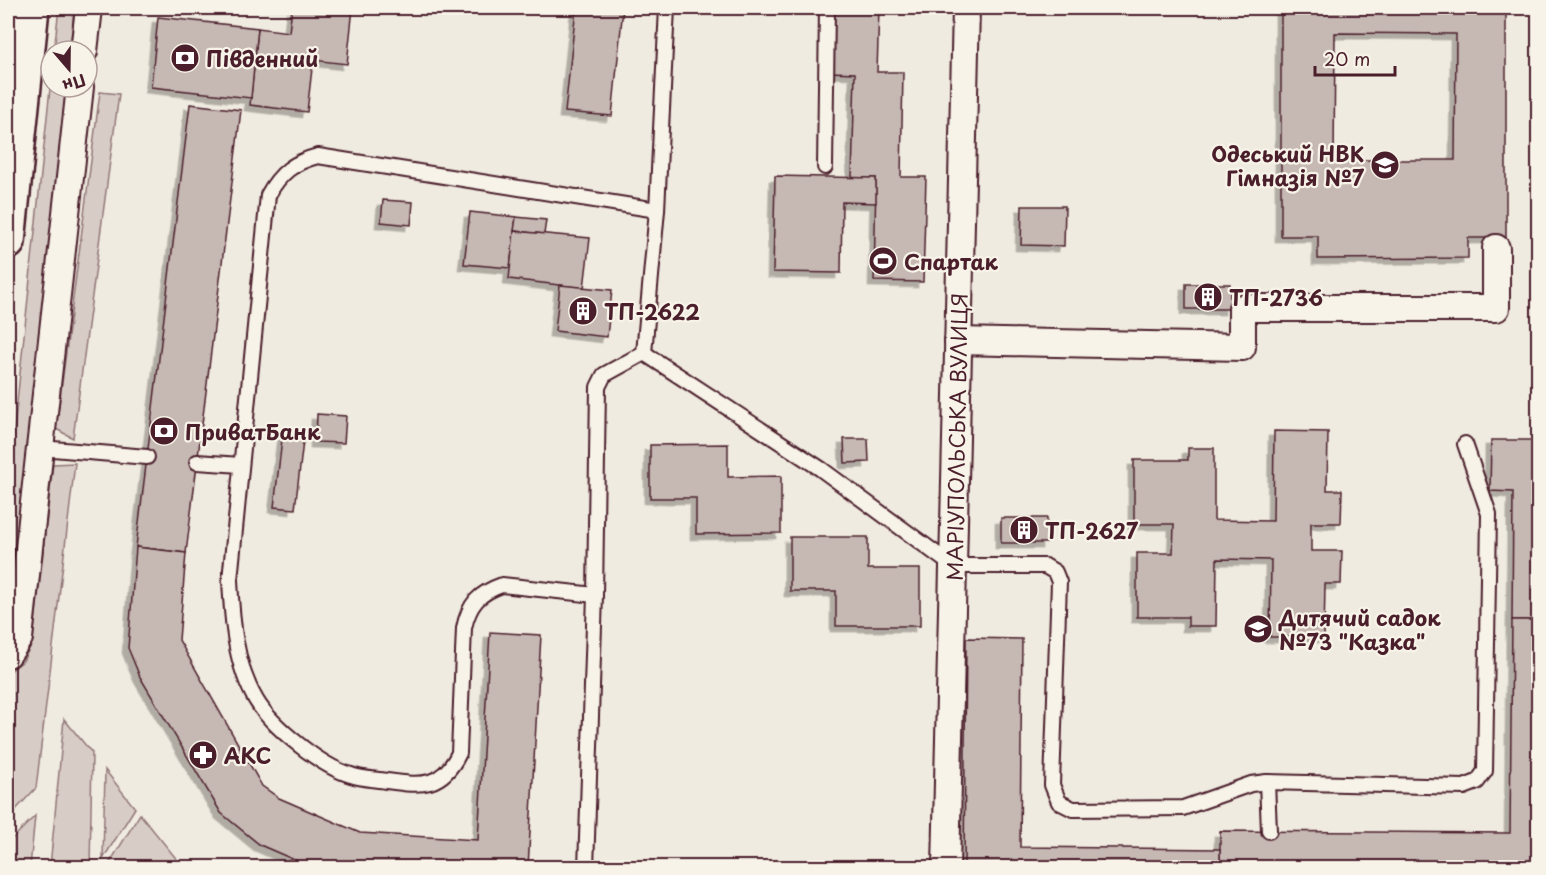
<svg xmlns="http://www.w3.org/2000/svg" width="1546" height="875" viewBox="0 0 1546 875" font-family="'Playpen Sans',sans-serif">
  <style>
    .green { fill: #d8cdc6; stroke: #917678; stroke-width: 1.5 }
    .building { fill: #c6b8b3; stroke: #4a1f2b; stroke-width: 1.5; fill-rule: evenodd; filter: url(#shadow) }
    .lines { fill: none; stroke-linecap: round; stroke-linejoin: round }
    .service-casing { stroke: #4a1f2b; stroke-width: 18 }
    .minor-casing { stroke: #4a1f2b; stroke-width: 30 }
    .trunk-casing { stroke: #4a1f2b; stroke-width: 38 }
    .service { stroke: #f7f3e8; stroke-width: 14 }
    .minor { stroke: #f7f3e8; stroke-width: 26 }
    .trunk { stroke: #f7f3e8; stroke-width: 33 }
    .labels { text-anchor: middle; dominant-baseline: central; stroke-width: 4.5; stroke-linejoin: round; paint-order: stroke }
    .poi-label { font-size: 21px; font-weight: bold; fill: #4a1f2b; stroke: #f7f3e8; text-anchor: start }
    .street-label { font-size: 21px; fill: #4a1f2b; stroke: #f7f3e8 }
  </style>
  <defs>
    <filter id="shadow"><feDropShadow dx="-5.5" dy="5.5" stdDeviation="0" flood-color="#0004"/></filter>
  </defs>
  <rect width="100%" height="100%" fill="#f0ebe0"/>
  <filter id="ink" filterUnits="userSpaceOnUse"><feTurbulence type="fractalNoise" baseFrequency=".0167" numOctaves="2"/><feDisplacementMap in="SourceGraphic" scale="12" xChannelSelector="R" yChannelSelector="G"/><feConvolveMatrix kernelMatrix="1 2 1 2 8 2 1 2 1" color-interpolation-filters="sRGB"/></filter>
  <g filter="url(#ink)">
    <g class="green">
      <path d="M59,8H74L70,51H54Z"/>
      <path d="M51,79V87H66L8,625V488Z"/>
      <path d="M100,92L119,94L73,438L56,429Z"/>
      <path d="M75,463L36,788L8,818V673L23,661L33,641L53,464Z"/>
      <path d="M64,719L92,753L90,867H50Z"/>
      <path d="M105,770L135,808L103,859L105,771Z"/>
      <path d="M140,814L183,867H107Z"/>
      <path d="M35,816L30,867H8V843Z"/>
    </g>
    <g class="building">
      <path d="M292,8H353L347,64L313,60L307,112L250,105L258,28L289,32Z"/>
      <path d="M576,8H623L612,116L565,112Z"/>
      <path d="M831,8H879L877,72H903L901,177H926L923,282L874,281L876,178H852L855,73L829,72Z"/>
      <path d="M1281,8H1506V238H1468V258L1318,259V236H1281ZM1335,33L1456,34L1455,160H1334Z"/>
      <path d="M158,17L258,28L251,98L151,87Z"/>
      <path d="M190,104L241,110L186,553L136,547Z"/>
      <path d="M775,176L876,178V203L842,202L841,273L773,272Z"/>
      <path d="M383,200L413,202L411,225L381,222Z"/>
      <path d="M1022,206H1065L1064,246L1021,245Z"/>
      <path d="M470,212L516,217L510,268L464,264Z"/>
      <path d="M516,217L546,220L544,234L514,231Z"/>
      <path d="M514,231L590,238L584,288L509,279Z"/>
      <rect x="1186" y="284" width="44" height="25"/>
      <path d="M560,285L612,290L607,337L555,331Z"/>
      <path d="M317,414L346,416L344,443L316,442Z"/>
      <path d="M283,431L304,433L295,509L274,507Z"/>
      <path d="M1274,431L1328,432L1327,490H1342L1341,523H1311V551H1342L1341,584H1325L1324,637H1270L1271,560L1217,559L1216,626H1188V617H1137V553H1173L1174,524H1134V460H1188V448H1214V520L1273,521Z"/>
      <path d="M844,439H868L869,462L845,463Z"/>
      <path d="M1491,440H1538V620H1512L1513,492L1490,491Z"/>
      <path d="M728,444V477L781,476V533L696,534V498H650V445Z"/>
      <rect x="1001" y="518" width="46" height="25"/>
      <path d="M790,537H868V569H920V626H836V591H790Z"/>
      <path d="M136,547L186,553L179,640L262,786L279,798L360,833L478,840L490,632L541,635L528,868H313L260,845L221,813L140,677L128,648Z"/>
      <path d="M1512,620H1538V868H1220V831L1510,833Z"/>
      <path d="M966,638L1022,639L1020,847L1220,849V868H964Z"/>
    </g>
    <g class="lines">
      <g class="service-casing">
        <g id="service">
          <path d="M825,167L827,8"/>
          <path d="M644,353L821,469L953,566H1045L1055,572L1059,582L1052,785L1059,802L1073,809L1183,808L1251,784L1267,782L1464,787L1477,782L1485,771L1489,514L1465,444"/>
          <path d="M41,448L147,457"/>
          <path d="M197,462L241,465"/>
          <path d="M595,595L502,585C479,593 469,604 464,628L459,753C442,788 422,786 387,781C375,779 362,779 351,775C322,767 271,726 256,700C235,665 232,619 230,580L268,195C280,173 294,162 318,156L657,210"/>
          <path d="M1267,782L1269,831"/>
          <path d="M586,868L595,595L598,387L604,375L644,353L657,210L667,8"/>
        </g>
      </g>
      <g class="minor-casing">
        <g id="minor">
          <path d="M84,51L89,8"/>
          <path d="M958,341L1242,347V308H1496V248"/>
          <path d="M8,654L19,638L80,87"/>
          <path d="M946,868L966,8"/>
        </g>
      </g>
      <g class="trunk-casing">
        <path id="trunk" d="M8,242L32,8"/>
      </g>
      <use href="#service" class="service"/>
      <use href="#minor" class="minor"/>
      <use href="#trunk" class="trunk"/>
    </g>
  </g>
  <defs>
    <g id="bank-disc" transform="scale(1.5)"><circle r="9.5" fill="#4a1f2b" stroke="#f7f3e8"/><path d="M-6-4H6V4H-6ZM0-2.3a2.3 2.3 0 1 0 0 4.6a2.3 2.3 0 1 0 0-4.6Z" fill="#fff"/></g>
    <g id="school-disc" transform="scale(1.5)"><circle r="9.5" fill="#4a1f2b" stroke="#f7f3e8"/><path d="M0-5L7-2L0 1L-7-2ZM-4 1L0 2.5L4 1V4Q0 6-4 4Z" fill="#fff"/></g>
    <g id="stadium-disc" transform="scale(1.5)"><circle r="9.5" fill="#4a1f2b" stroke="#f7f3e8"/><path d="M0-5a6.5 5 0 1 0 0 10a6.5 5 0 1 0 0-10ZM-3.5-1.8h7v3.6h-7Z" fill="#fff"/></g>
    <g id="building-disc" transform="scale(1.5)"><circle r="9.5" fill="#4a1f2b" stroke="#f7f3e8"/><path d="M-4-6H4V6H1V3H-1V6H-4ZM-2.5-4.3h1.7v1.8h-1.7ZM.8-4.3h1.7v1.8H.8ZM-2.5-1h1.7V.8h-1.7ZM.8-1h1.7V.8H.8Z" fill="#fff"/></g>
    <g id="pharmacy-disc" transform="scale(1.5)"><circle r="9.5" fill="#4a1f2b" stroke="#f7f3e8"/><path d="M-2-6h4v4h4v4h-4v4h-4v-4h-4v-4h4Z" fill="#fff"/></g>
  </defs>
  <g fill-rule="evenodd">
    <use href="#bank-disc" x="185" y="58"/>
    <use href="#school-disc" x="1385" y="165"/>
    <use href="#stadium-disc" x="883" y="261"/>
    <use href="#building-disc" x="1208" y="297"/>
    <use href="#building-disc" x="583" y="311"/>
    <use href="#bank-disc" x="164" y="431"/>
    <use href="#building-disc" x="1024" y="530"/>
    <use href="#school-disc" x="1258" y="629"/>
    <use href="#pharmacy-disc" x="203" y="755"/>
  </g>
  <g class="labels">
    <g class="poi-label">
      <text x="206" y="58">Пiвденний</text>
      <text x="1364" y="153" text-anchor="end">Одеський НВК<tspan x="1364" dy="24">Гімназія №7</tspan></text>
      <text x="904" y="261">Спартак</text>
      <text x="1229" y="297">ТП-2736</text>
      <text x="604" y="311">ТП-2622</text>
      <text x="185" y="431">ПриватБанк</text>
      <text x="1045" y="530">ТП-2627</text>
      <text x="1279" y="617">Дитячий садок<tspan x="1279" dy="24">№73 "Казка"</tspan></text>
      <text x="224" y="755">АКС</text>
    </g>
    <g class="street-label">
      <text transform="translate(956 437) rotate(-89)">МАРІУПОЛЬСЬКА ВУЛИЦЯ</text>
    </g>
  </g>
  <rect width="1546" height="875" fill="none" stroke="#f7f3e8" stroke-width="30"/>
  <rect x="15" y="15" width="1516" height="845" fill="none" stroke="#4a1f2b" stroke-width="2" filter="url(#ink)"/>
  <g transform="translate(69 69) rotate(160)"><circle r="28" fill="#f7f3e8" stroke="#b29e9c" stroke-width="1.5"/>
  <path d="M0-4.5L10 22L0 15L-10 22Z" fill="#4a1f2b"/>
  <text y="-9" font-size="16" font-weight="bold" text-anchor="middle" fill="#4a1f2b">Пн</text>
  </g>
  <path d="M1315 66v9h80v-9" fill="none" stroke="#4a1f2b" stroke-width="3"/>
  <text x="1324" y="66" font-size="18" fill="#4a1f2b" stroke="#f7f3e8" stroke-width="4.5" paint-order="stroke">20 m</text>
</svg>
